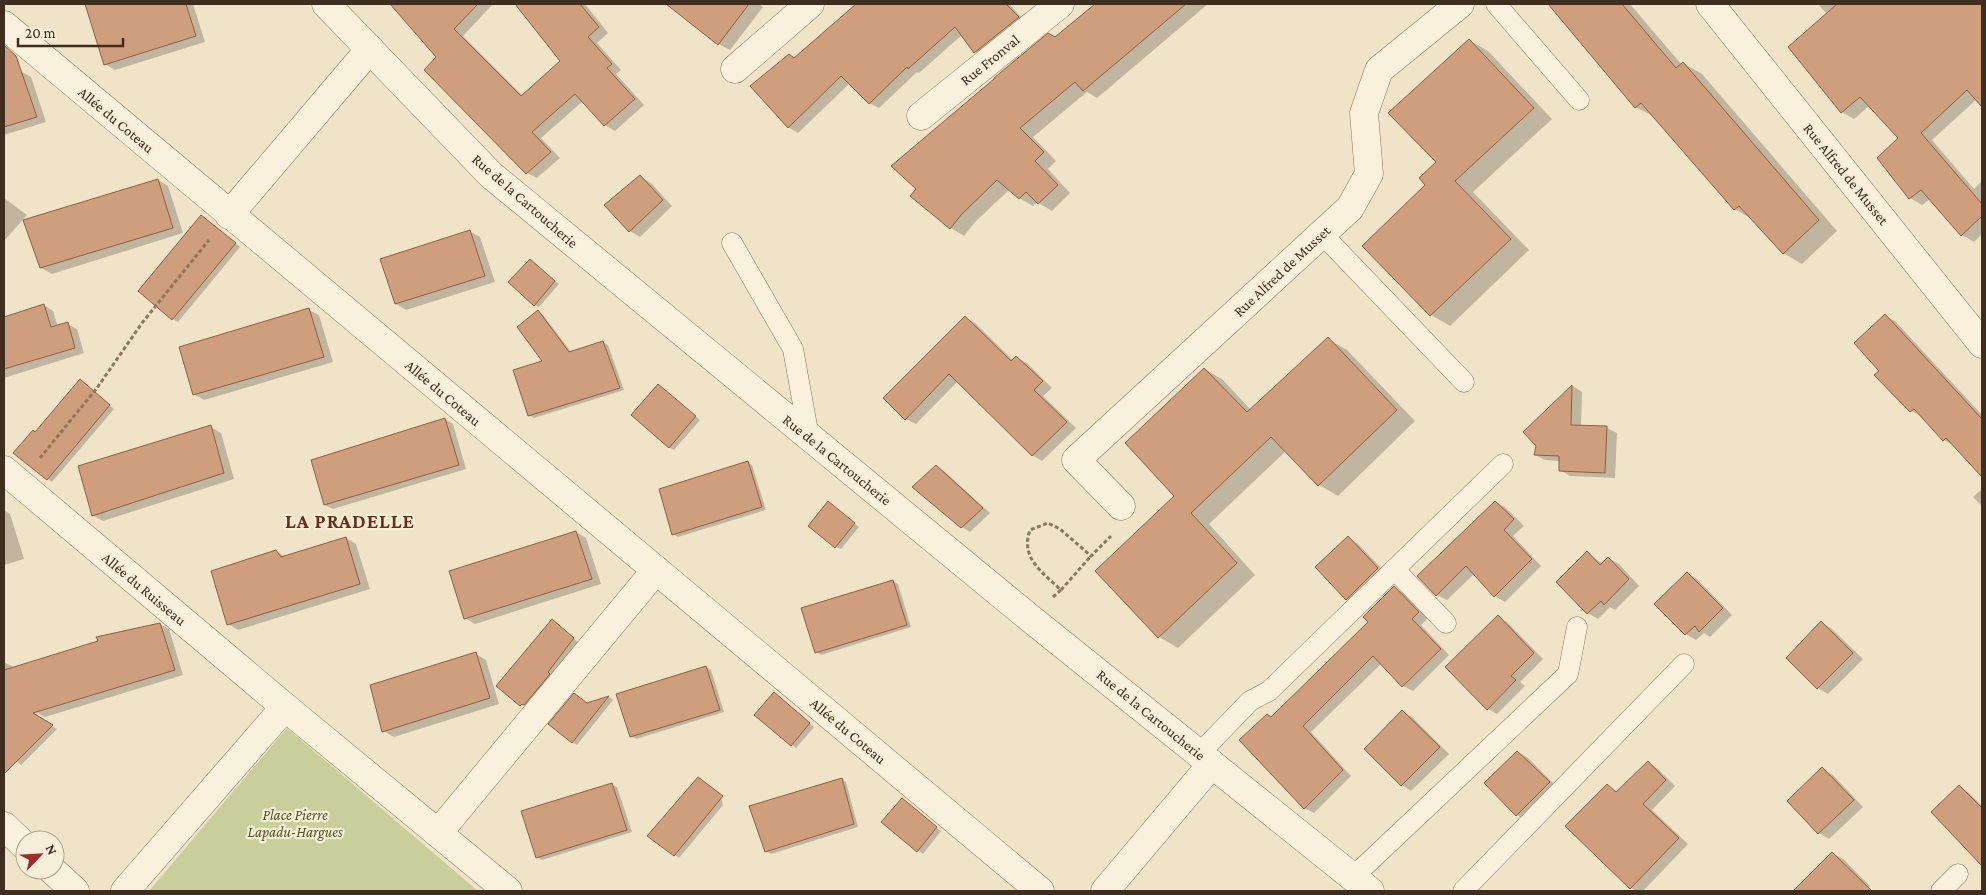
<svg xmlns="http://www.w3.org/2000/svg" width="1986" height="895" viewBox="0 0 1986 895" font-family="'Crimson Pro',serif">
  <style>
    .green { fill: #c9cf9b }
    .shadow { fill: #0003 }
    .building { fill: #cf9f7d; stroke: #8d5f41 }
    .lines { fill: none; stroke-linecap: round; stroke-linejoin: round }
    .lane-casing { stroke: #8d765c; stroke-width: 21 }
    .street-casing { stroke: #8d765c; stroke-width: 29 }
    .path { stroke: #8d765c; stroke-width: 3; stroke-dasharray: 4 2.5; stroke-linecap: butt }
    .lane { stroke: #faf1dc; stroke-width: 20 }
    .street { stroke: #faf1dc; stroke-width: 28 }
    .labels { text-anchor: middle; dominant-baseline: central; stroke-width: 4.5; stroke-linejoin: round; paint-order: stroke }
    .street-label { font-size: 15px; fill: #3d2e20; stroke: #f7eed8 }
    .park-label { font-size: 15px; font-style: italic; fill: #4d5a26; stroke: #f7eed8 }
    .district-label { font-size: 20px; font-weight: bold; letter-spacing: 1px; fill: #6b2e1e; stroke: #f7eed8 }
  </style>
  <rect width="100%" height="100%" fill="#f0e4c8"/>
  <path class="green" d="M287,728L478,891H149Z"/>
  <g class="shadow">
    <path d="M87,4H140L142,5L193,4L205,42L115,70L105,64Z"/>
    <path d="M391,4H493L463,36L523,96L562,61L517,4H585L608,33L597,43L621,70L616,74L644,105L615,131L605,125L583,101L541,138L560,158L537,178L527,173L438,57Z"/>
    <path d="M668,4H759L763,7L730,50L719,44Z"/>
    <path d="M857,4H1009L1025,21L985,58L975,52L962,35L919,73L917,72L879,108L869,103L850,83L798,133L788,127L795,59Z"/>
    <path d="M1096,4H1208L1097,98L1087,92L1033,137L1056,161L1048,169L1070,193L1052,211L1037,202L1033,206L1019,198L1010,189L975,222L964,236L951,228L1055,39Z"/>
    <path d="M1549,4H1630L1682,65L1683,63L1702,74L1837,231L1802,264L1783,253L1753,220L1735,209L1655,117L1635,107Z"/>
    <path d="M1818,4H1982V105L1977,99L1932,140L1974,189L1982,181V234L1974,242L1962,235L1930,199L1922,205L1910,198L1878,158L1900,138L1870,105L1854,119L1842,112L1790,47L1827,14Z"/>
    <path d="M1469,40L1488,51L1552,119L1473,192L1529,250L1450,326L1431,315L1426,185L1438,162Z"/>
    <path d="M22,72L31,77L46,122L4,135V77Z"/>
    <path d="M641,177L651,183L672,206L640,237L630,231Z"/>
    <path d="M158,180L168,186L183,233L52,274L41,268L25,221Z"/>
    <path d="M4,198L27,215L4,241Z"/>
    <path d="M206,219L240,247L178,322L173,319Z"/>
    <path d="M469,231L480,237L495,282L406,310L396,304Z"/>
    <path d="M530,260L559,284L539,307L534,305Z"/>
    <path d="M44,305L53,311L58,327L67,324L77,329L84,353L4,378V318Z"/>
    <path d="M309,310L319,315L333,362L204,400L194,394Z"/>
    <path d="M539,312L543,315L572,353L603,342L608,345L624,390L534,418L529,415L544,362Z"/>
    <path d="M1885,316L1895,321L1982,415V471L1974,466L1955,446L1944,440L1922,416L1911,411L1876,375L1881,371Z"/>
    <path d="M965,318L975,323L1014,361L1017,358L1027,363L1052,388L1043,396L1076,428L1042,461L1032,455L958,381L916,424L906,419Z"/>
    <path d="M1328,339L1347,350L1415,421L1338,496L1319,485L1286,451L1209,524L1255,575L1178,648L1159,637L1097,571L1175,496L1205,369L1223,380L1251,410Z"/>
    <path d="M85,384L114,409L52,482L48,479Z"/>
    <path d="M1573,386L1582,392L1581,427L1607,428L1617,433L1615,478L1570,476L1560,470V461L1545,460L1535,455L1537,445L1525,432Z"/>
    <path d="M663,389L700,420L674,450L669,447Z"/>
    <path d="M445,419L453,424L466,469L333,509L325,505Z"/>
    <path d="M211,427L221,433L234,479L103,521L93,515Z"/>
    <path d="M748,462L752,465L766,510L678,537L673,534Z"/>
    <path d="M936,467L945,472L990,513L970,532L962,527Z"/>
    <path d="M1982,489V506L1973,497Z"/>
    <path d="M1496,502L1506,508L1524,526L1513,536L1541,566L1505,602L1495,596L1475,573L1447,600L1437,595Z"/>
    <path d="M833,506L859,527L841,549L836,547Z"/>
    <path d="M4,510L10,514L24,559L4,565Z"/>
    <path d="M576,532L586,538L601,584L475,624L465,618Z"/>
    <path d="M346,538L356,544L370,589L238,630L228,624L276,551L286,557Z"/>
    <path d="M1348,538L1358,544L1388,575L1357,604L1347,599Z"/>
    <path d="M1587,553L1603,564L1608,558L1619,564L1639,586L1615,610L1610,607L1598,619L1588,613L1558,582Z"/>
    <path d="M1687,573L1697,579L1732,615L1710,637L1704,633L1696,640L1686,634Z"/>
    <path d="M893,581L898,584L911,627L821,655L816,652Z"/>
    <path d="M1394,588L1404,593L1428,618L1421,625L1449,655L1413,691L1403,686L1382,663L1311,732L1351,776L1314,813L1304,808L1272,718L1370,622Z"/>
    <path d="M1498,617L1507,622L1543,659L1520,682L1525,686L1497,714L1488,709Z"/>
    <path d="M552,621L578,642L526,707L497,685Z"/>
    <path d="M1822,623L1832,629L1863,659L1828,694L1818,688Z"/>
    <path d="M160,624L169,629L183,675L45,717L4,693V662L15,668Z"/>
    <path d="M476,654L486,660L499,704L394,737L383,731Z"/>
    <path d="M706,667L711,670L724,712L636,739L631,736Z"/>
    <path d="M774,693L814,727L796,748L792,745Z"/>
    <path d="M609,697L613,700L577,745L572,742L588,704Z"/>
    <path d="M28,712L57,729L21,765L4,749V736Z"/>
    <path d="M1403,712L1412,717L1449,754L1411,791L1402,785Z"/>
    <path d="M1518,752L1528,758L1559,789L1527,821L1517,815Z"/>
    <path d="M1648,763L1658,769L1675,786L1652,810L1688,844L1643,891H1636L1631,888L1607,786L1618,792Z"/>
    <path d="M1822,769L1833,775L1863,807L1829,839L1819,833L1789,801Z"/>
    <path d="M841,779L846,782L858,827L771,854L766,851Z"/>
    <path d="M612,785L617,787L632,832L542,860L537,857Z"/>
    <path d="M1959,787L1969,793L1982,806V864L1933,812Z"/>
    <path d="M720,794L723,805L679,858L675,855Z"/>
    <path d="M907,803L941,831L923,854L882,822Z"/>
    <path d="M1832,853L1843,859L1870,886L1865,891H1795Z"/>
  </g>
  <g class="building">
    <path d="M85,4H186L196,36L104,65Z"/>
    <path d="M390,4H478L454,29L521,96L560,61L515,4H580L599,27L588,37L612,64L607,68L635,99L604,126L575,94L532,132L551,152L526,174L424,70L436,57Z"/>
    <path d="M666,4H749L718,45Z"/>
    <path d="M856,4H1006L1019,17L974,53L955,27L908,69L907,67L869,104L841,76L788,128L750,86L789,54L794,58Z"/>
    <path d="M1095,4H1186L1083,91L1075,82L1020,128L1044,152L1035,161L1058,185L1038,204L1026,192L1019,199L997,180L961,215L950,229L910,196L916,189L891,166L994,79V78L1048,33L1055,37Z"/>
    <path d="M1548,4H1622L1676,68L1683,62L1819,220L1783,254L1739,206L1734,210L1641,103L1635,108Z"/>
    <path d="M1837,4H1982V107L1967,90L1921,133L1982,204V216L1961,236L1921,190L1909,199L1877,158L1898,138L1860,97L1841,113L1788,47Z"/>
    <path d="M1469,39L1534,108L1455,181L1511,239L1430,316L1362,246L1425,185L1419,178L1436,162L1388,113Z"/>
    <path d="M4,45L16,56L37,117L4,127Z"/>
    <path d="M640,175L663,200L629,232L604,205Z"/>
    <path d="M158,179L173,228L40,268L23,220Z"/>
    <path d="M201,215L236,243L172,320L138,291Z"/>
    <path d="M470,230L485,276L395,304L380,259Z"/>
    <path d="M530,259L555,281L534,306L508,282Z"/>
    <path d="M44,304L51,327L68,322L75,348L4,369V317Z"/>
    <path d="M309,308L324,357L193,395L179,347Z"/>
    <path d="M538,310L569,352L603,341L620,388L528,416L513,370L542,361L517,327Z"/>
    <path d="M1885,314L1982,419V477L1946,438L1943,441L1914,409L1910,412L1874,375L1879,371L1854,343Z"/>
    <path d="M965,316L1011,361L1016,356L1043,381L1034,390L1067,422L1032,456L949,374L905,420L883,398Z"/>
    <path d="M1328,337L1397,410L1318,486L1271,437L1191,513L1237,563L1158,638L1095,571L1174,496L1125,443L1204,368L1247,412Z"/>
    <path d="M80,379L110,405L47,480L13,453L33,430L35,432Z"/>
    <path d="M658,384L696,416L669,448L631,415Z"/>
    <path d="M1572,385L1571,425L1607,426L1605,473L1559,471V456L1534,455L1536,446L1523,432Z"/>
    <path d="M445,418L459,465L324,505L311,460Z"/>
    <path d="M211,425L224,473L92,516L78,466Z"/>
    <path d="M748,461L762,507L672,535L659,489Z"/>
    <path d="M936,465L983,508L961,528L912,487Z"/>
    <path d="M828,501L855,523L835,548L808,526Z"/>
    <path d="M1495,501L1514,519L1504,530L1532,559L1494,597L1466,566L1436,596L1417,576Z"/>
    <path d="M576,531L592,579L464,619L449,571Z"/>
    <path d="M1348,536L1378,568L1346,600L1315,567Z"/>
    <path d="M346,537L360,584L227,625L211,571L276,550L281,557Z"/>
    <path d="M1587,551L1600,565L1608,557L1629,579L1604,605L1601,601L1587,614L1556,582Z"/>
    <path d="M1687,572L1723,608L1699,632L1695,626L1685,635L1654,604Z"/>
    <path d="M893,580L907,625L815,653L801,608Z"/>
    <path d="M1394,586L1419,612L1412,619L1441,649L1402,687L1373,656L1303,726L1343,770L1304,809L1239,740L1267,714L1271,717L1368,622L1363,617Z"/>
    <path d="M1498,615L1534,653L1511,676L1516,680L1487,710L1445,667Z"/>
    <path d="M552,619L574,638L548,672L550,674L524,705L522,704L520,706L496,686Z"/>
    <path d="M1821,621L1853,653L1817,689L1786,658Z"/>
    <path d="M160,623L175,670L33,713L53,725L4,774V670L98,641L96,637Z"/>
    <path d="M476,652L490,698L382,732L370,685Z"/>
    <path d="M706,666L720,710L630,737L616,694Z"/>
    <path d="M774,692L810,723L791,746L754,715Z"/>
    <path d="M574,693L587,703L609,696L572,743L548,724Z"/>
    <path d="M1402,710L1440,747L1401,786L1364,749Z"/>
    <path d="M1517,751L1550,782L1516,816L1484,783Z"/>
    <path d="M1648,761L1666,780L1643,804L1679,838L1630,889L1565,826L1607,784L1616,792Z"/>
    <path d="M1822,767L1854,800L1818,834L1787,801Z"/>
    <path d="M698,777L723,796L674,856L647,836Z"/>
    <path d="M842,778L854,824L765,852L749,806Z"/>
    <path d="M612,783L627,830L536,858L521,811Z"/>
    <path d="M1959,785L1982,808V866L1931,812Z"/>
    <path d="M902,798L937,827L917,852L881,822Z"/>
    <path d="M1832,852L1872,891H1793Z"/>
  </g>
  <g class="lines">
    <g class="lane-casing">
      <g id="lane">
        <path d="M1496,4L1579,100"/>
        <path d="M1322,234L1464,382"/>
        <path d="M732,243L793,349L809,437"/>
        <path d="M1394,569L1446,623"/>
        <path d="M1199,754L1250,701L1269,691L1503,464"/>
        <path d="M1353,877L1568,674L1577,627"/>
        <path d="M1463,891L1684,664"/>
        <path d="M1941,891L1958,874"/>
      </g>
    </g>
    <g class="street-casing">
      <g id="street">
        <path d="M326,4L491,175L1031,619L1370,891"/>
        <path d="M1710,4L1982,344"/>
        <path d="M4,25L1040,891"/>
        <path d="M735,69L810,4"/>
        <path d="M921,116L1060,4"/>
        <path d="M229,215L370,49"/>
        <path d="M4,470L285,707L508,891"/>
        <path d="M1121,506L1076,460L1350,208L1369,174L1364,113L1379,70L1460,4"/>
        <path d="M4,826L25,846"/>
        <path d="M438,833L656,570"/>
        <path d="M52,870L75,891"/>
        <path d="M125,891L285,707"/>
        <path d="M1105,891L1212,764"/>
      </g>
    </g>
    <g class="path">
      <path d="M40,458L97,388L142,323L209,240"/>
      <path d="M1061,590L1091,556"/>
      <path d="M1053,597L1061,590C1042,572 1020,558 1030,530L1048,523L1060,529L1091,556L1111,536"/>
    </g>
    <use href="#lane" class="lane"/>
    <use href="#street" class="street"/>
  </g>
  <g class="labels">
    <g class="street-label">
      <text transform="translate(990 60) rotate(-39)">Rue Fronval</text>
      <text transform="translate(116 120) rotate(40)">Allée du Coteau</text>
      <text transform="translate(1846 174) rotate(51)">Rue Alfred de Musset</text>
      <text transform="translate(525 201) rotate(41)">Rue de la Cartoucherie</text>
      <text transform="translate(1282 271) rotate(-43)">Rue Alfred de Musset</text>
      <text transform="translate(443 393) rotate(40)">Allée du Coteau</text>
      <text transform="translate(837 460) rotate(39)">Rue de la Cartoucherie</text>
      <text transform="translate(144 589) rotate(40)">Allée du Ruisseau</text>
      <text transform="translate(1151 715) rotate(39)">Rue de la Cartoucherie</text>
      <text transform="translate(848 731) rotate(40)">Allée du Coteau</text>
    </g>
    <g class="park-label">
      <text x="295" y="815">Place Pierre<tspan x="295" dy="17">Lapadu-Hargues</tspan></text>
    </g>
    <g class="district-label">
      <text x="350" y="521">LA PRADELLE</text>
    </g>
  </g>
  <rect width="1986" height="895" fill="none" stroke="#3d2e20" stroke-width="10"/>
  <g transform="translate(40 855) rotate(65)"><circle r="24" fill="#f7eed8" stroke="#ada18e"/>
  <path d="M0-4L9 19L0 12L-9 19Z" fill="#9e2a2b"/>
  <text y="-8" font-size="14" font-weight="bold" text-anchor="middle" fill="#3d2e20">N</text>
  </g>
  <path d="M18 38v8h105v-8" fill="none" stroke="#3d2e20" stroke-width="2.5"/>
  <text x="25" y="38" font-size="15" fill="#3d2e20" stroke="#f7eed8" stroke-width="4" paint-order="stroke">20 m</text>
</svg>
